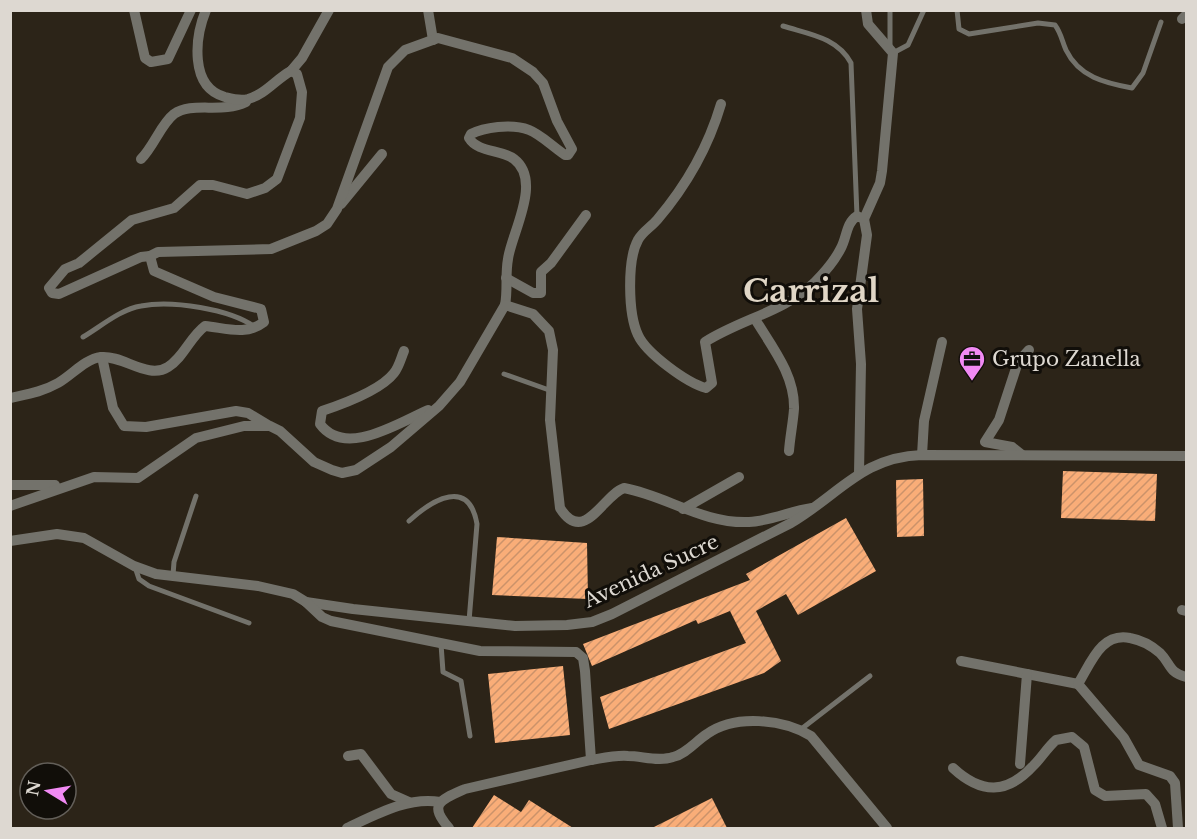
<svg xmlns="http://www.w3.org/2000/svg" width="1197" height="839" viewBox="0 0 1197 839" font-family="'Libre Baskerville',serif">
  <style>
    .building { fill: url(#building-hatch) }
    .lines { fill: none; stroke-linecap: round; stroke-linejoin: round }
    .lane { stroke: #73726b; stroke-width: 5 }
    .street { stroke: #73726b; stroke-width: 10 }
    .labels { text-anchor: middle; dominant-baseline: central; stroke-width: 6; stroke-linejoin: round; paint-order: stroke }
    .poi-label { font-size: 20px; fill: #ddd8d1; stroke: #110e09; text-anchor: start }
    .street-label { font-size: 20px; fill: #ddd8d1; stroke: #110e09 }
    .town-label { font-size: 32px; font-weight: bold; fill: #e0d6c6; stroke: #110e09 }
  </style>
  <defs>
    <pattern id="building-hatch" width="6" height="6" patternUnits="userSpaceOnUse" patternTransform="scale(1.5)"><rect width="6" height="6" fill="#f9ad78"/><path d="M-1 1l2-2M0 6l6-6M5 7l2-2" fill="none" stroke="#cb926a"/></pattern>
  </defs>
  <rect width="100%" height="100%" fill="#2c2418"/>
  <g class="building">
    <path d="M1063,471L1157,474L1155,521L1061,518Z"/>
    <path d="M923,479L924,536L897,537L896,480Z"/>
    <path d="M846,518L876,571L798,615L786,594L756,611L781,661L764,673L609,729L600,697L746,643L730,611L698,624L696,620L592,666L583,644L750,580L746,574Z"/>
    <path d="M497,537L587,543L588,599L492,595Z"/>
    <path d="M563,666L570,735L495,743L488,674Z"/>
    <path d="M494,795L521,812L529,800L573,828H472Z"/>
    <path d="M712,798L727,828H652Z"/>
  </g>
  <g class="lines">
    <g class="lane">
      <path d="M890,10V49"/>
      <path d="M957,10L959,29L969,34L1038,23L1055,25C1061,33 1062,41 1066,50C1079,77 1105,83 1132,88L1143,73L1161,22"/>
      <path d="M783,26C808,34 837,37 851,63L857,216"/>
      <path d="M893,53L908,45L924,10"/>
      <path d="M83,337C100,327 121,309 141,306C172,300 230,309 255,327"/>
      <path d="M504,374L549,390"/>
      <path d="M409,521C433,499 469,478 477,524L469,621"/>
      <path d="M135,567L139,579L149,586L249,623"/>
      <path d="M173,575L174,562L196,496"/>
      <path d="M441,644L443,672L461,681L470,736"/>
      <path d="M800,730L870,676"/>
    </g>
    <g class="street">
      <path d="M134,10L145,58L151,62L168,59L191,10"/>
      <path d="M428,10L433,40"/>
      <path d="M1182,19L1186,15"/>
      <path d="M291,71L302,58L329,10"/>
      <path d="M721,104C708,148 686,186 657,220C651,227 642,232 638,240C627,260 628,314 638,335C646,353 687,383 706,388L712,383L705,342C741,319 784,312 815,282C825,272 835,260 841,248C847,237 846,223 857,216L864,219L867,235L857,309L861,364L859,473"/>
      <path d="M141,159C154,146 161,124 174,114C192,101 222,114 246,102"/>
      <path d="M341,204L382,154"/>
      <path d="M864,219L880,183L882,171L893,53L868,24L866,10"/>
      <path d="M150,256L141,257L59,294L52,293L49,288L65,269L79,263L132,220L174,208L200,185H213L247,194L265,188L277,179L300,118L302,92L297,74L291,71C276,79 266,94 248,99C240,101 233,99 225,97C189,87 195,37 206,10"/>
      <path d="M506,278L533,293H541V272L551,263L586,215"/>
      <path d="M755,319C772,347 795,375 794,409C793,423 790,437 789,451"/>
      <path d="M404,351C401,358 399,367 394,373C381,390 343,404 322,411L320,424C345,458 398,423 428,410"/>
      <path d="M102,357L113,408L124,426L146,427L236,411L248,413L268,425"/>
      <path d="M10,398C28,394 42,392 58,383C72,375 85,359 101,357C123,355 148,380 168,367C184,357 190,337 205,326C226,328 246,336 264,322L261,309L214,297L154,271L150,256L158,252L271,249L316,231L327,224L337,209L388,67L405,50L438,38L512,58L533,72L543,83L557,121L572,149L568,155H565C538,136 534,124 498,127C489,128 479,130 471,134L469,138C478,153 501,149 514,159C543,181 511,234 508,259C505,275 508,290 505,305"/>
      <path d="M922,455L924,421L942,342"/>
      <path d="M1022,455L1012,447L985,442L999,420L1018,362L1029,350"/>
      <path d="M10,485H55"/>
      <path d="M10,506L94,477L138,478L196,438L244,426H270L280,431L314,462L332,470L342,473L356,470L391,447L439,406L460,382L505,305L533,314L549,331L553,350L550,420L560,508C584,546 603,495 624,488C667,496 703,524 749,522C770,521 791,511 812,508"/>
      <path d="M683,509L739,477"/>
      <path d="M10,541L57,534L84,538L134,566L156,574L258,586L293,594L306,602L353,609L515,626L567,625L592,622L612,614L791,523C840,494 862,457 922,455L1186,456"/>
      <path d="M306,602L322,617L331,621L480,651L576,652L583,658L585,671L591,760C603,758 616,755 628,756C642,756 659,762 673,757C686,754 696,741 707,734C735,714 783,719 811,736L887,828"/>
      <path d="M1182,610L1186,611"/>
      <path d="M961,661L1078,684C1091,663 1101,632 1130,638C1141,640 1152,646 1160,653C1171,664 1169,673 1186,677"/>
      <path d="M1078,684L1124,738L1139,765L1170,776L1175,783L1178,828"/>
      <path d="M348,756L361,754L391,794L409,802"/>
      <path d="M1020,764L1027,674"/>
      <path d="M953,768C981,794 1007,795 1034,765C1042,757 1047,748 1056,740L1072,737L1084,747L1095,790L1105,796L1146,794L1155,804L1162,828"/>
      <path d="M347,828C375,815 409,796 440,802"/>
      <path d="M449,828C428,804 440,800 465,789L591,760"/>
    </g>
  </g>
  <defs>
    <g id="office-pin" transform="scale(1.35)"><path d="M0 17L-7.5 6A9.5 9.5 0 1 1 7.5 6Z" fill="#f18af4" stroke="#110e09"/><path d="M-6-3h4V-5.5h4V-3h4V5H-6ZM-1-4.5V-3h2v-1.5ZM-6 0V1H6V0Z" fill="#111"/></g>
  </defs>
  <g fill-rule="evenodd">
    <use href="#office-pin" x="972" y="359"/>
  </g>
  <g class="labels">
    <g class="poi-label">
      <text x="992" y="359">Grupo Zanella</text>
    </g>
    <g class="street-label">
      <text transform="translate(651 571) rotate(-25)">Avenida Sucre</text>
    </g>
    <g class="town-label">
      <text x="811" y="291">Carrizal</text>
    </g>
  </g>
  <rect width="1197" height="839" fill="none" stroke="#ddd8d1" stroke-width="24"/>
  <g transform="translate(48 791) rotate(281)"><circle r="28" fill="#110e09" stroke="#635f59" stroke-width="1.5"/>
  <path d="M0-4.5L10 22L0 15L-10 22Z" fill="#f18af4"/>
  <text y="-9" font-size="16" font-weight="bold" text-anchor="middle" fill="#ddd8d1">N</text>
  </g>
</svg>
